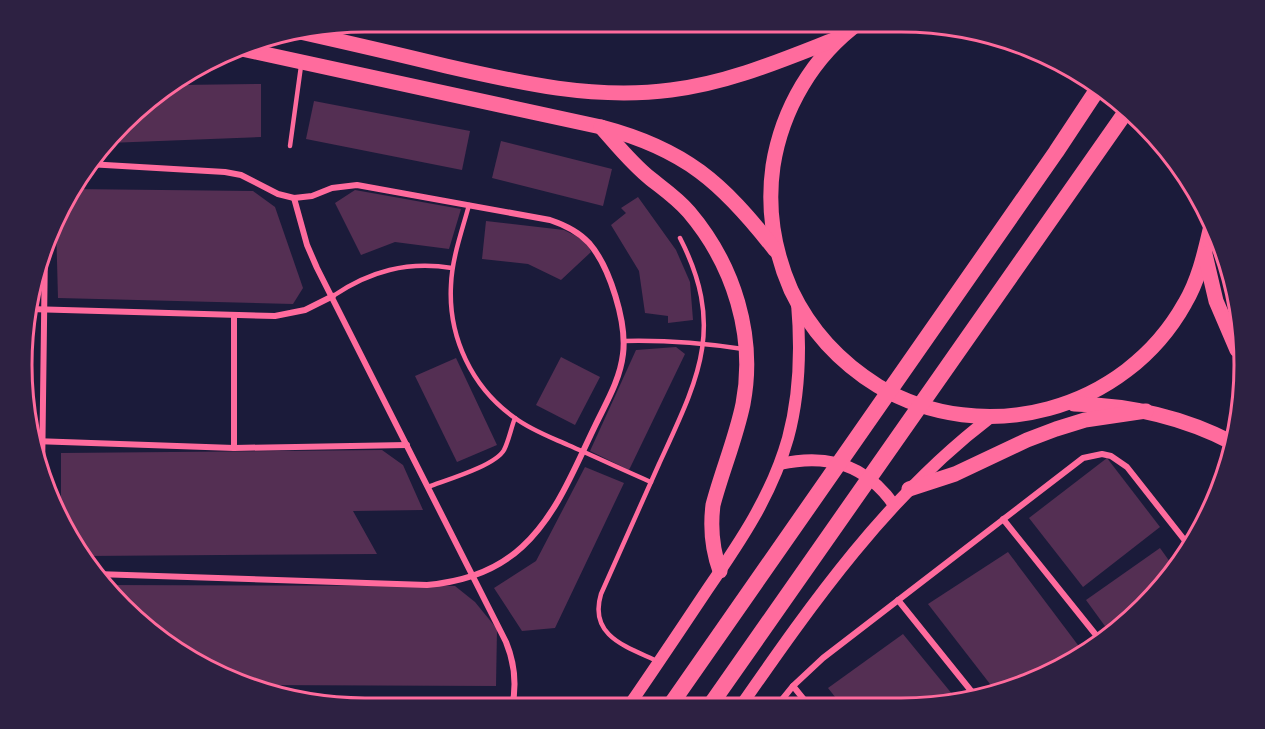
<svg xmlns="http://www.w3.org/2000/svg" width="1265" height="729" viewBox="0 0 1265 729" font-family="Manrope,sans-serif">
  <style>
    .building { fill: #542f53 }
    .lines { fill: none; stroke-linecap: round; stroke-linejoin: round }
    .service { stroke: #ff6b9d; stroke-width: 4.5 }
    .minor { stroke: #ff6b9d; stroke-width: 6 }
    .secondary { stroke: #ff6b9d; stroke-width: 12 }
    .primary { stroke: #ff6b9d; stroke-width: 15 }
    .trunk { stroke: #ff6b9d; stroke-width: 16 }
    .rim { fill: none; stroke: #ff6b9d; stroke-width: 3 }
  </style>
  <rect width="100%" height="100%" fill="#1b1b3a"/>
  <g class="building">
    <path d="M178,80V85L261,84V137L108,143L156,92Z"/>
    <path d="M314,101L470,131L462,170L306,139Z"/>
    <path d="M501,141L612,169L603,206L492,178Z"/>
    <path d="M72,189L253,191L275,207L303,288L293,304L58,298L56,224Z"/>
    <path d="M355,190L461,209L449,249L395,242L361,255L335,203Z"/>
    <path d="M638,197L676,250L690,282L693,320L668,323V316L645,313L639,271L611,225L626,213L621,208Z"/>
    <path d="M486,221L564,230L586,241L591,252L561,280L528,264L482,259Z"/>
    <path d="M676,347L685,354L629,470L590,451L636,350Z"/>
    <path d="M561,357L600,377L575,425L536,405Z"/>
    <path d="M456,358L497,445L457,462L415,376Z"/>
    <path d="M24,363H26L25,400L22,387Z"/>
    <path d="M382,450L403,465L423,510L353,511L377,554L84,556L61,518V453Z"/>
    <path d="M1107,458L1160,527L1083,587L1029,518Z"/>
    <path d="M585,467L624,483L555,628L522,631L494,588L536,561Z"/>
    <path d="M1160,548L1175,569L1143,608L1110,633L1086,600Z"/>
    <path d="M1008,552L1084,653L1073,662L1011,690L997,693L928,604Z"/>
    <path d="M102,585L455,586L475,602L497,629L496,686L243,685L174,650L106,591Z"/>
    <path d="M903,634L957,700L923,707H843L828,688Z"/>
  </g>
  <g class="lines">
    <g class="service">
      <path d="M290,146L301,66"/>
      <path d="M469,205C462,231 452,258 451,285C448,337 472,388 515,418C531,430 550,437 568,445C596,457 623,470 651,482"/>
      <path d="M333,296C370,271 407,261 452,268"/>
      <path d="M624,341C664,340 703,343 743,349"/>
      <path d="M428,487C446,480 495,466 504,450C509,440 511,428 515,418"/>
      <path d="M659,662C628,647 588,637 601,594C620,551 640,507 659,464C698,379 726,328 680,238"/>
    </g>
    <g class="minor">
      <path d="M88,164L225,172L241,175L278,194L294,198L312,196L332,188L357,185L550,220C565,225 578,231 589,243C610,267 627,323 623,354C620,380 606,403 595,426C575,467 557,515 522,547C496,571 462,582 427,585L96,574"/>
      <path d="M294,198L307,245L317,268L506,642C515,664 517,684 512,707"/>
      <path d="M29,309L275,316L305,310L333,296"/>
      <path d="M234,315V448"/>
      <path d="M34,441L234,448L407,445"/>
      <path d="M42,476L45,248"/>
      <path d="M1003,519L1100,640"/>
      <path d="M898,600L976,697"/>
      <path d="M793,686L810,707"/>
      <path d="M776,707L793,686L823,658L1083,458L1102,454L1111,456L1127,467L1190,547"/>
    </g>
    <g class="secondary">
      <path d="M780,464C828,453 866,465 894,505"/>
      <path d="M628,707C655,668 681,629 707,590C740,542 772,495 788,438C800,394 801,349 797,303"/>
      <path d="M740,707C813,602 888,495 991,417"/>
    </g>
    <g class="primary">
      <path d="M860,22C813,56 782,109 773,166C767,208 774,251 791,290C810,330 841,363 878,386C984,449 1125,411 1185,303C1198,281 1204,256 1210,230"/>
      <path d="M300,32C349,43 397,54 446,66C520,83 594,100 671,90C729,83 782,60 836,39"/>
      <path d="M237,48L601,127C685,149 723,183 775,250"/>
      <path d="M601,127C617,145 632,164 651,179C665,190 678,199 689,212C734,265 756,336 743,404C736,438 722,471 713,505C710,529 712,549 720,571"/>
      <path d="M1205,254L1216,301L1237,350"/>
      <path d="M1074,404C1130,405 1183,417 1233,443"/>
      <path d="M909,489L955,474L1027,440L1056,429L1085,420L1146,411"/>
    </g>
    <g class="trunk">
      <path d="M669,707L1056,152L1099,87"/>
      <path d="M709,707L1125,113"/>
    </g>
  </g>
  <path d="M0 0H1265V729H0ZM365 32H901A333 333 0 0 1 1234 365V365A333 333 0 0 1 901 698H365A333 333 0 0 1 32 365V365A333 333 0 0 1 365 32Z" fill="#2d2142" fill-rule="evenodd"/>
  <path class="rim" d="M365 32H901A333 333 0 0 1 1234 365V365A333 333 0 0 1 901 698H365A333 333 0 0 1 32 365V365A333 333 0 0 1 365 32Z"/>
</svg>
